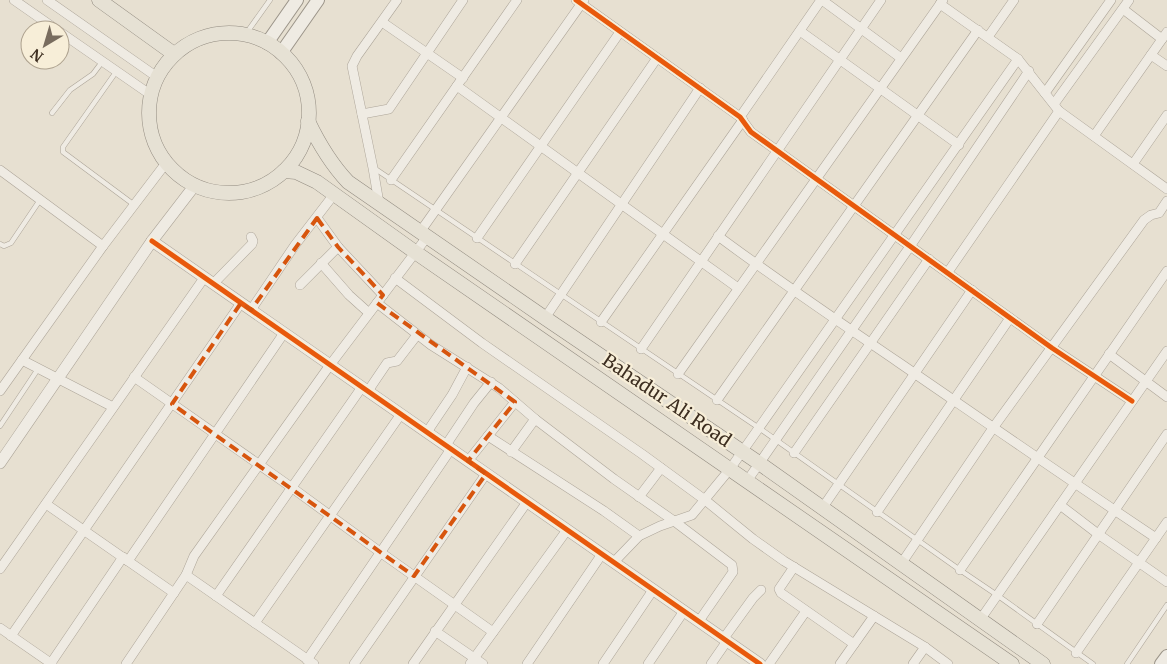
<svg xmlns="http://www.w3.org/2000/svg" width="1167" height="664" viewBox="0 0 1167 664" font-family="Merriweather,serif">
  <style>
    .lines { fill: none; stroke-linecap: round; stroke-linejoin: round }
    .service-casing { stroke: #ada599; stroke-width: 5.5 }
    .minor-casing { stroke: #ada599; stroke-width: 10 }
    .tertiary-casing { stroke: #ada599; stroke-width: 12 }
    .secondary-casing { stroke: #9c958a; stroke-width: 14 }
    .primary-casing { stroke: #928b80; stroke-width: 15 }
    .service { stroke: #efebe3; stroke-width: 4.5 }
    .minor { stroke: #efebe3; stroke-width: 9 }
    .tertiary { stroke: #efebe3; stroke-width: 11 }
    .secondary { stroke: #efebe3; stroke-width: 12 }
    .primary { stroke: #e6e1d4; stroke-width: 14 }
    .cycleway-casing { stroke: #f7eed8; stroke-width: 8 }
    .cycleway { stroke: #e8590c; stroke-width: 5 }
    .marked { fill: none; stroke: #d7550e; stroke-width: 4; stroke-dasharray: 10 6; stroke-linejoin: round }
    .labels { text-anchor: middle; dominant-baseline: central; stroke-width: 4.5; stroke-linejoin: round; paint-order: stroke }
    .street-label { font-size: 18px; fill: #3d2e20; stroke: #f7eed8 }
  </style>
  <rect width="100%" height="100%" fill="#e7e0d1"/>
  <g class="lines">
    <g class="service-casing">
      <g id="service">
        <path d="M245,35L270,0"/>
        <path d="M116,72L63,147V152L133,204"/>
        <path d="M52,113L70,90L93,74L102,62"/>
        <path d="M374,168L759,428L960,570L997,595L1093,664"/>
        <path d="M0,244L4,246L11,243L40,200"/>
        <path d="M0,426L38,369"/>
        <path d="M1127,664L1167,605"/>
      </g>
    </g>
    <g class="minor-casing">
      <g id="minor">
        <path d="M14,0L57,30"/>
        <path d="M47,0L157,77"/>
        <path d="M576,0L740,117L751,132L1052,348L1132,401"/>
        <path d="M822,0L901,58"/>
        <path d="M940,4L1018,59L1059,111L1167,189"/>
        <path d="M1123,9L1162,39"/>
        <path d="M382,22L463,78"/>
        <path d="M800,31L959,145"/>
        <path d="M60,32L151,95"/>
        <path d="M988,37L1014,0"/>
        <path d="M1151,55L1167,66"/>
        <path d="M457,86L738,288"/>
        <path d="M1045,93L1111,0"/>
        <path d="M1054,104L1129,0"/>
        <path d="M362,114L389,109L463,0"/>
        <path d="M740,117L821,0"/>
        <path d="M1094,136L1167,32"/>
        <path d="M1133,164L1167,115"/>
        <path d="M0,170L103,246"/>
        <path d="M391,180L517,0"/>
        <path d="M379,203L373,168L352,66L357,56L397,0"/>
        <path d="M317,218L338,247L383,295"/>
        <path d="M420,232L584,0"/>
        <path d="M718,236C777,280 838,321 898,362C984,421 1069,480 1156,538"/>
        <path d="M477,238L620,32"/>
        <path d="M321,263L349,295L369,313"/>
        <path d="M515,264L657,58"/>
        <path d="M948,272L1059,111"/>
        <path d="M395,278L482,343L642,454L705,500L753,539L784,561L925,647L948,664"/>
        <path d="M213,284L252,244L253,241L251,237"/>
        <path d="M300,285L338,247"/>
        <path d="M377,303L431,345L499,388L535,419L614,479L674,521L732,565L733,572L699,621"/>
        <path d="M251,310L295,245L335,193"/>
        <path d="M545,318L700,88"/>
        <path d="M601,322L743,120"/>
        <path d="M641,349L881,0"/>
        <path d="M1109,354L1167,397"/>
        <path d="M22,360L113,407"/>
        <path d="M678,374L943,0"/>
        <path d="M134,377L291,487L380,552L493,632"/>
        <path d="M0,391L103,246L166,163"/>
        <path d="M368,391L387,363L397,361L417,335"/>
        <path d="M717,400L978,30"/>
        <path d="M427,432L452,395L467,367"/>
        <path d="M488,436L604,511L639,536"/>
        <path d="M446,445L474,403L491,382"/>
        <path d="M511,452L535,419"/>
        <path d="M794,453L929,259"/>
        <path d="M468,461L515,402"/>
        <path d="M747,481L911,245L1029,71"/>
        <path d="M639,497L661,468"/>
        <path d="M46,504L174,593"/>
        <path d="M1060,505L1098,534L1167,582"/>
        <path d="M823,507L972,290"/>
        <path d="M877,512L1010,318"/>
        <path d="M128,561L284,333"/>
        <path d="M614,562L639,536L660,526L692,515L730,469L1018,59"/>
        <path d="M901,564L993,428L1144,220L1151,215L1159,213L1167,201"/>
        <path d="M794,567L779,589L781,593L854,644"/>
        <path d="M0,569L204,278"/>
        <path d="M960,570L1167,271"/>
        <path d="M186,575L314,664"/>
        <path d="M216,596L362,387"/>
        <path d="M980,620L1167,351"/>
        <path d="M255,623L401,414"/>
        <path d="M1037,624L1167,434"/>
        <path d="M0,628L52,664"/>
        <path d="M435,631L483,664"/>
        <path d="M11,636L241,303"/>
        <path d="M724,638L753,598L761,590"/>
        <path d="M1076,653L1167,522"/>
        <path d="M307,660L451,449"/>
        <path d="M51,663L123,557"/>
        <path d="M126,664L186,575L194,556L330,365L427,237"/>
        <path d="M354,664L486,474"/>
        <path d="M413,664L527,502"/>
        <path d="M470,664L567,530"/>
        <path d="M527,664L602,554"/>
        <path d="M603,664L653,590"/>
        <path d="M648,664L684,611"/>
        <path d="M711,664L727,641"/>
        <path d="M769,664L806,611"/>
        <path d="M840,664L874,616"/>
        <path d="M913,664L925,647"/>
      </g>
    </g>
    <g class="tertiary-casing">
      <g id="tertiary">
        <path d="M152,241L760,664"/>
        <path d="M0,463L152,241L195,185"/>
      </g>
    </g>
    <g class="secondary-casing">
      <g id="secondary">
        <path d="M267,43L297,0"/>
        <path d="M281,53L318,0"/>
        <path d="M1161,664L1167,656"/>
      </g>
    </g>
    <g class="primary-casing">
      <g id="primary">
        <path d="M99,0L174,54"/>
        <circle cx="229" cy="113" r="80"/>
        <path d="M308,121C319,144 330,163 348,182L545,318L759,463L1043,664"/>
        <path d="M284,171L296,172L317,182L415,252L1012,664"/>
      </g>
    </g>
    <use href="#service" class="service"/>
    <use href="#minor" class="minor"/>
    <use href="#tertiary" class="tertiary"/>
    <use href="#secondary" class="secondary"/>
    <use href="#primary" class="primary"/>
    <g class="cycleway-casing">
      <g id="cycleway">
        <path d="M576,0L740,117L751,132L1052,348L1132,401"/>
        <path d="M152,241L760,664"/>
      </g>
    </g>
    <use href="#cycleway" class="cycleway"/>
  </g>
  <path class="marked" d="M317,218L338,247L383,295L377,303L515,402L468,461L486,474L414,576L172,404L241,303L251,310Z"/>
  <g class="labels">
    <g class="street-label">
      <text transform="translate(667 400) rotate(34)">Bahadur Ali Road</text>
    </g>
  </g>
  <g transform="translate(45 45) rotate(218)"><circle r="24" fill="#f7eed8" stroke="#ada18e"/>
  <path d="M0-4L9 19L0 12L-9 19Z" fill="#786c5e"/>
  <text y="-8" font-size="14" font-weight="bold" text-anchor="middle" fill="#3d2e20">N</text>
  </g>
</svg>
